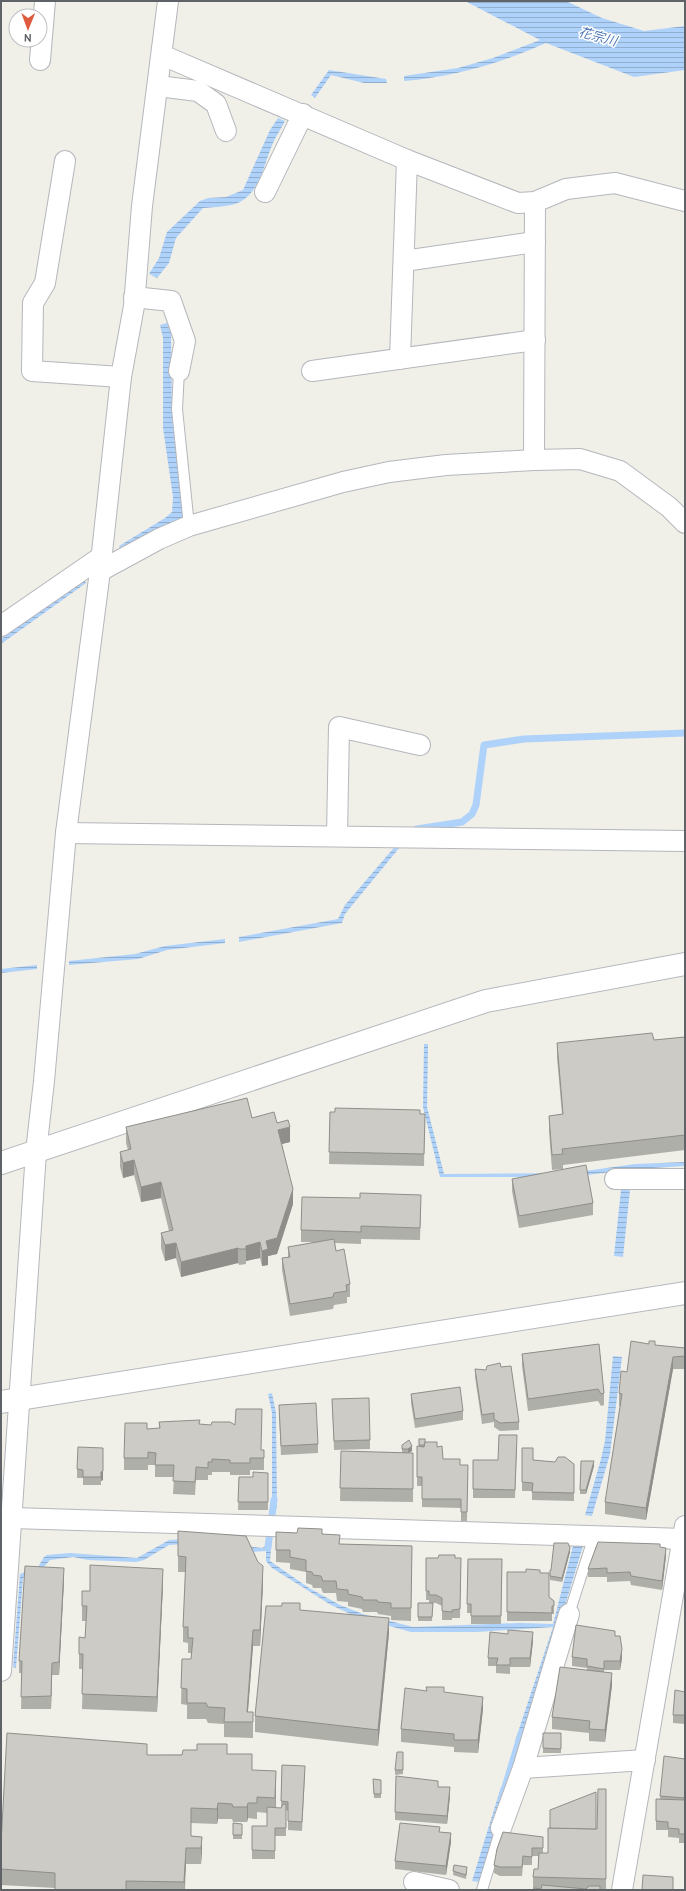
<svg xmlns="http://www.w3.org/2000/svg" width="686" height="1891" viewBox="0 0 686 1891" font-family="Cabin,'Noto Sans JP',sans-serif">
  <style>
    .water { fill: url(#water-rules) }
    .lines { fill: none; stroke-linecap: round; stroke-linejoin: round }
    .stream { stroke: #afd2fa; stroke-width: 7 }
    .lane-casing { stroke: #b5b7bc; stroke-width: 12 }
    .street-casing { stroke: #b5b7bc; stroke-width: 22 }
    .secondary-casing { stroke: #b6b9be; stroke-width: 24 }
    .lane { stroke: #fff; stroke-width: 10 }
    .street { stroke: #fff; stroke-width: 20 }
    .secondary { stroke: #fff; stroke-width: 22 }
    .wall { fill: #afafa9 }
    .shaded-wall { fill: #8f8e8a }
    .building { fill: #cccbc5; stroke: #8f8e8a }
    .labels { text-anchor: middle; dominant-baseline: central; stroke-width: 3; stroke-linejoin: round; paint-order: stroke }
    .water-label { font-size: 13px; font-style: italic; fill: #4e77b5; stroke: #fff }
  </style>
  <defs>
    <pattern id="water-rules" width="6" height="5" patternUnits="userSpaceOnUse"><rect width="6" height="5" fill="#afd2fa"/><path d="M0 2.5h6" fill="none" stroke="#92aece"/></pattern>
  </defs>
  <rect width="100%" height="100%" fill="#f0efe8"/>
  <g class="water">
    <path d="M465,1H566L602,18L644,31L685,26V70L634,77L546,43C501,63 453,77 404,81V76L458,68L493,58L540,40Z"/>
    <path d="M329,70L386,79L387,83H364L331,75L315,98L311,95Z"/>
    <path d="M278,118L285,121C281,129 276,136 273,143C264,163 261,190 240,202C229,207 215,207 203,208L176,238L169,263L157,278L149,274L159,258L167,232L200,201L208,198L226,197L243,190L270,130Z"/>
    <path d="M167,323L171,333L172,416L183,517L181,521L123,553L119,546L165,518L172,512L173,497L163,428V338L160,325Z"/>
    <path d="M84,580L86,583L1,644V639Z"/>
    <path d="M397,844L400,847L345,914L342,923L239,942V937L338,919L345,905Z"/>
    <path d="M225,939V943L167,950L138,959L69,965V961L135,954L165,946Z"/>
    <path d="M37,965V969L1,973V969Z"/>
    <path d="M424,1044H428L427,1107L444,1174L571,1173L635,1164L685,1162V1166L636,1169L571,1177H440L423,1107Z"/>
    <path d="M621,1190H630L623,1257L614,1256Z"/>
    <path d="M613,1356L622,1357L610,1454L592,1516L585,1515L601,1459L605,1441Z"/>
    <path d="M272,1393L276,1413L277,1508H272V1413L268,1394Z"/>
    <path d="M201,1538L242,1542L253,1547L262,1548L266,1546L268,1539H272L270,1561L309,1588L340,1605L363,1614L413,1627L520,1623L553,1624L573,1546H583L523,1744L515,1741L553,1627L477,1632H411L357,1617L331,1605L272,1568L266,1561V1551L252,1552L200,1543L169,1545L144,1560L136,1562L88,1560L73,1557L50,1560L42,1569L23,1578L16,1668L13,1667L20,1574L38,1567L44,1557L47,1555L70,1553L137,1558L169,1540Z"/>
    <path d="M501,1787L508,1789L479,1882L472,1881Z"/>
  </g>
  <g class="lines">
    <g class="stream">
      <path d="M417,829L462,822L472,814L476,805L484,745L524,739L685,733"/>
      <path d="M268,1547L274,1500"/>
      <path d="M502,1797L521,1734"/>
    </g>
    <g class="lane-casing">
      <g id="lane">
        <path d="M179,371L177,409L189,526"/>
        <path d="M569,1614L594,1536"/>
        <path d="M482,1890L501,1828"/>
      </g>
    </g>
    <g class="street-casing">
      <g id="street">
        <path d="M162,55L407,160L518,203L535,202L566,189L615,183L685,201"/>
        <path d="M40,60L45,1"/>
        <path d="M158,86L198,91L216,104L226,131"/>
        <path d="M65,161L45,283L33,303L32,371L121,377"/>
        <path d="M265,192L303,114"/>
        <path d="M404,261L535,242"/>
        <path d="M134,297L171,301L185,341L179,371"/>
        <path d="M400,359L407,160"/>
        <path d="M312,371L535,340"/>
        <path d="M534,460L535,202"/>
        <path d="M100,571L159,539L189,526L343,482L389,472L446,465L534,460L580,459L620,471L669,507L685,523"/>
        <path d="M1,626L101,557"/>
        <path d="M66,833L685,841"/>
        <path d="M337,836L339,727L420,745"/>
        <path d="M615,1179H685"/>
        <path d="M12,1518L685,1539"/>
        <path d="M1,1671L36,1152L44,1081L66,833L100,571L121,377L134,306L142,206L168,1"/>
        <path d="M523,1768L645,1760"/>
        <path d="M501,1828L523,1768L569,1614"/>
        <path d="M414,1882L449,1890"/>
        <path d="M622,1890L685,1526"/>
      </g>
    </g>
    <g class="secondary-casing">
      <g id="secondary">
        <path d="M1,1163L486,1001L685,964"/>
        <path d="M1,1402L685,1293"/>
      </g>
    </g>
    <use href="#lane" class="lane"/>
    <use href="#street" class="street"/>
    <use href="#secondary" class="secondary"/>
  </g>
  <g class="wall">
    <path d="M685,1037V1150L563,1165V1169L552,1170L549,1131V1116L562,1114L557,1058V1043L654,1040Z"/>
    <path d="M330,1112L425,1114L424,1166L329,1164Z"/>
    <path d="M252,1118L277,1123L290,1142L282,1144L293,1204L277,1254L268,1256V1265L262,1266L260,1258L246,1261V1264L239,1265L238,1263L181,1277L176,1258L165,1261L161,1248V1233L169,1231L161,1198L141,1202L134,1175L123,1178L120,1167V1152L128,1150L126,1143V1127Z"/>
    <path d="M512,1179L593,1203V1215L519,1228L512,1191Z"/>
    <path d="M421,1207L420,1240L361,1239V1244L335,1243L336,1251L350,1284V1297H347V1303L334,1305L333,1309L290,1316L282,1270V1258L288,1257V1247L315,1242H301V1230Z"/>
    <path d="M599,1344L604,1393V1405L601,1406L598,1401L528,1411L522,1366V1354Z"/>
    <path d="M655,1345L685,1348V1369H673L646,1520L605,1514V1502L620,1406H619V1393L627,1372Z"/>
    <path d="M475,1369L519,1422V1430L500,1431L494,1427V1422L482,1424L475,1377Z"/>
    <path d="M411,1394L463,1411V1420L415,1428L411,1403Z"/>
    <path d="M332,1399L370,1440V1449L334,1450Z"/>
    <path d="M279,1413L318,1444V1453L281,1455Z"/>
    <path d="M159,1422L199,1424L261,1450H264V1470H250V1475H230V1472H212V1475H208V1480H196L195,1495L173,1494L174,1477H155V1465H148V1470H124V1458L147,1429H159Z"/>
    <path d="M419,1439L425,1444L437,1447L443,1459L460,1465H468L467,1521H461V1508L422,1507V1486H417V1446H419Z"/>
    <path d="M517,1444L515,1498H473V1460H498Z"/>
    <path d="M402,1445L412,1451L408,1453H413V1502L340,1501L341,1451L402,1453Z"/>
    <path d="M103,1448V1480L101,1481V1485H83V1478H77V1469Z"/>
    <path d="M522,1448L533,1460L574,1464V1501L532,1500V1491H522Z"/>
    <path d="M581,1461L594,1466L586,1494H580Z"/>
    <path d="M268,1473V1510H238L239,1477H253Z"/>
    <path d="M178,1531L263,1582L260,1646H253L248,1712H253V1738L224,1737V1724L208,1723L206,1719H187V1705L181,1704L182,1659H191L192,1653H188V1643L183,1642V1627L186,1572H178Z"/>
    <path d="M276,1532L322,1534L340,1544L412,1546L411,1621L391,1620V1616L378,1614L377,1612H363L362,1609L348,1606V1602L337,1601L336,1593H323L321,1588H313L312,1585L306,1583V1572L290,1569V1563L276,1562Z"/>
    <path d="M660,1547L666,1556L662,1590L631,1585L630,1581L607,1582V1577H588V1569Z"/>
    <path d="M570,1552L562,1582L550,1580V1570H551Z"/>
    <path d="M426,1558H461L460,1618H452V1620H442V1606L436,1603H433L432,1621H418V1603H429V1600H426Z"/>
    <path d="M468,1559H502L501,1624H471V1613H467Z"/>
    <path d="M507,1572L540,1573L549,1597L554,1601V1614H552V1621H507Z"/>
    <path d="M64,1580L59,1675H52L51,1709H21L22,1673H19V1661Z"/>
    <path d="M163,1584L157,1712L82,1709L83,1669H79V1637L85,1638L86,1621H82V1591H90Z"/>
    <path d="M300,1610L389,1633L378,1746L255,1732V1716Z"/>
    <path d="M615,1636L622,1658L620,1670H604V1672L612,1685L605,1742L589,1741V1733L552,1729V1717L587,1670V1668L572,1666V1657Z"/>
    <path d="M533,1641L530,1667H510V1674L496,1673V1666H488V1658Z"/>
    <path d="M426,1691L444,1692L483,1709L478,1753L454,1752V1747L401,1742V1729Z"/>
    <path d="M685,1692V1724L673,1723V1715Z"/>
    <rect x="543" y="1733" width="18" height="20"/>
    <path d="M403,1752V1774L395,1775V1770Z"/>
    <path d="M227,1754L276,1786V1808H281L282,1765L305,1774L302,1831L288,1830V1811L286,1810V1836H275V1859H252V1826H267V1813L257,1812V1819L248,1818L247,1822H233L232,1819H218L217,1824L191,1823V1836L202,1837L201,1864H186L185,1890H55V1888L1,1885V1844L147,1755Z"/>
    <path d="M685,1759V1843H679V1838L668,1837V1830H656V1799H660V1796Z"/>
    <path d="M373,1779L381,1780V1798H374Z"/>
    <path d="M606,1789V1890H534V1889H533V1877L538,1869V1856H532V1865H523L522,1876H500L494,1873V1865L543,1837V1853H548L596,1829H597Z"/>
    <path d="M450,1796L447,1824L395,1820V1812Z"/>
    <path d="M233,1823L242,1824V1839H233Z"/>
    <path d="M440,1833L451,1842L446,1875L395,1869V1861Z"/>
    <path d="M454,1865L467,1871L466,1879L453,1875Z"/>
  </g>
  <g class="shaded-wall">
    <path d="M290,1127V1142L278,1145V1130Z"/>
    <path d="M134,1160V1175L123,1178V1163Z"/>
    <path d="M161,1182V1198L141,1202V1187Z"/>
    <path d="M293,1189V1204L277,1254L268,1256V1265L262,1266V1251Z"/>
    <path d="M260,1242V1258L246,1261V1264V1246Z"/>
    <path d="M176,1243V1258L165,1261V1245Z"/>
    <path d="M238,1248V1263L181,1277V1262Z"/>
    <path d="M673,1357V1369L646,1520V1508Z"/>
    <path d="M412,1446V1451L408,1453V1449Z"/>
    <path d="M594,1461V1466L586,1494V1490Z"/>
    <path d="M103,1471V1480L101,1481V1472Z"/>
    <path d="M570,1548V1552L562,1582V1578Z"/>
    <path d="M666,1548V1556L662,1590V1581Z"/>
    <path d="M263,1566V1582L260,1646V1630Z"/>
    <path d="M64,1568V1580L59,1675V1662Z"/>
    <path d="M163,1569V1584L157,1712V1697Z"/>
    <path d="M389,1618V1633L378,1746V1730Z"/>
    <path d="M253,1630V1646L247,1722V1712Z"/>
    <path d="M533,1632V1641L530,1667V1658Z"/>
    <path d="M622,1649V1658L620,1670V1661Z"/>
    <path d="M52,1663V1675L51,1709V1696Z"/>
    <path d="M612,1673V1685L605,1742V1730Z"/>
    <path d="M483,1697V1709L478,1753V1740Z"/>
    <path d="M276,1771V1786L275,1814V1798Z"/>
    <path d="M450,1787V1796L447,1824V1816Z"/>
    <path d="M218,1803V1819L217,1824V1809Z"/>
    <path d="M248,1803V1818L247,1822V1807Z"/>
    <path d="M451,1833V1842L446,1875V1866Z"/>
    <path d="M202,1837V1852L201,1864V1848Z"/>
    <path d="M186,1848V1864L184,1890V1882Z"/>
  </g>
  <g class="building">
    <path d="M652,1033L654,1040L685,1037V1135L562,1149L563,1154L552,1155L549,1116L563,1114L557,1043Z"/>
    <path d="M247,1098L252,1118L274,1112L277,1123L288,1120L290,1127L278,1130L293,1189L277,1238L266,1241L268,1249L262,1251L260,1242L246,1246V1249H239L238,1248L181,1262L176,1243L165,1245L161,1233L173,1230L161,1182L141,1187L134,1160L123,1163L120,1152L131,1149L126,1127Z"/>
    <path d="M335,1108L420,1110V1114H425L424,1154L329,1152L330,1112H335Z"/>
    <path d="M586,1165L593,1203L519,1216L512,1179Z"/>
    <path d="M360,1193L421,1195L420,1228L361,1226V1232L301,1230L302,1197L360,1198Z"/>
    <path d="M334,1239L336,1251L344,1249L350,1284L346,1285L347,1291L334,1293L333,1297L290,1304L282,1258L290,1257L288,1247Z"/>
    <path d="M631,1341L649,1344V1341H655V1345L685,1348V1356L673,1357L646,1508L605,1502L622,1394L619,1393L621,1371L627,1372Z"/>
    <path d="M599,1344L604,1393L601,1394L598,1389L528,1399L522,1354Z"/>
    <path d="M500,1363L501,1367L511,1366L519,1422L500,1423L494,1419V1413L482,1415L475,1369L486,1370L487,1366Z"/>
    <path d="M460,1387L463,1411L415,1419L411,1394Z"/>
    <path d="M369,1398L370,1440L334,1441L332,1399Z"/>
    <path d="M316,1403L318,1444L281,1446L279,1405Z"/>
    <path d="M236,1409H262L261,1450H264V1458H250V1463H230V1460L212,1459V1462H208V1468L196,1467L195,1482L173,1481L174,1465H155L156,1453L148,1452V1458H124L125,1423H147V1429L160,1428L159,1422L200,1420L199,1424L211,1425L212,1422H230L235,1425Z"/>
    <path d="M499,1435H517L515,1490L473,1489V1460H498Z"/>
    <rect x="419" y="1439" width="6" height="6"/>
    <path d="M409,1440L412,1446L408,1449H402V1445Z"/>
    <path d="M425,1442H437V1447L442,1446L443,1459H460V1465H468L467,1512H461V1499H422V1477H417V1446L424,1447Z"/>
    <path d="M78,1447L103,1448V1471L101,1472V1477H83V1470L77,1469Z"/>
    <path d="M522,1448H533V1460L555,1462L558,1457H565L574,1464V1493L532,1492L533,1483L522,1482Z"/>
    <path d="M341,1451L413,1453V1489L340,1488Z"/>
    <path d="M581,1461H594L586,1490H580Z"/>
    <path d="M253,1472L268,1473V1502H238L239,1477H253Z"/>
    <path d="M298,1528L322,1529V1534L340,1535L339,1544L412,1546L411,1608H391V1603L378,1602L377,1600H363L362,1597L348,1594V1590L337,1589L336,1581H323L321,1576L313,1575L312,1572L306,1571V1560L290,1557V1550H276V1532L297,1533Z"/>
    <path d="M178,1531L246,1536L258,1562L263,1566L260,1630H253L247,1712H253V1722H224L225,1708L208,1707L206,1703H187V1689L181,1688L182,1659H191L193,1638H188V1627H183L186,1557L178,1556Z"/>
    <path d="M598,1542L660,1544V1547L666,1548L662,1581L631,1576L630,1572L607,1573V1568L588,1569Z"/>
    <path d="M554,1543H568L570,1548L562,1578L550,1576V1570H551Z"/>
    <path d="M439,1555H455V1558H461L460,1609L452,1610V1612L442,1611V1598L436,1595H429V1591H426V1558H438Z"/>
    <path d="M468,1559H502L501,1616H471V1604H467Z"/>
    <path d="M90,1565L163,1569L157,1697L82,1694L83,1654H79V1637L85,1638L87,1606H82V1591H90Z"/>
    <path d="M25,1566L64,1568L59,1662L52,1663L51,1696L21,1697L22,1661H19Z"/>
    <path d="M526,1569L540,1570V1573H549V1597L554,1601V1606H552V1613L507,1612V1572H526Z"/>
    <path d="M282,1603H300V1610L389,1618L378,1730L255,1716L266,1606H282Z"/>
    <path d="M418,1603H433L432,1617H418Z"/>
    <path d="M576,1625L615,1631V1636H620L622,1649L620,1661H604V1669L587,1666V1659L572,1657Z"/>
    <path d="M508,1630L533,1632L530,1658H510V1665H496L498,1658H488L490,1632L508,1634Z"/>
    <path d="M560,1667L612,1673L605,1730L589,1729L590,1721L552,1717Z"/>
    <path d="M426,1687H444V1692L483,1697L478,1740H454V1734L401,1729L405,1688L427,1691Z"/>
    <path d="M675,1690L685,1692V1715H673Z"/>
    <path d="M7,1733L147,1744V1755H182L183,1750H197V1744H227V1754H252V1770L276,1771L275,1798L257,1797V1803H248L247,1807H233L232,1804L218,1803L217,1809L191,1808V1836L202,1837L201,1848H186L184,1882L126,1881V1890H55V1873L1,1869V1844Z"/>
    <path d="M543,1733H561V1749L543,1748Z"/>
    <path d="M397,1752H403V1770H395Z"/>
    <path d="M664,1756L685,1759V1798L660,1796Z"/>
    <path d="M282,1765L305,1766L302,1822L288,1821V1802L281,1801Z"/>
    <path d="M396,1776L438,1781V1787H450L447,1816L395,1812Z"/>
    <path d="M373,1779L381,1780V1794H374Z"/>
    <path d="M598,1789H606V1879L533,1877L534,1869H538L539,1853H548V1828L597,1829Z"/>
    <path d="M596,1792V1829L550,1828V1810Z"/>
    <path d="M656,1799L685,1800V1834H679V1829L668,1828V1822L656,1821Z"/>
    <path d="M283,1804H286V1828H275V1851L252,1850V1826H267V1807L281,1808Z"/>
    <path d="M233,1823L242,1824V1835H233Z"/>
    <path d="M400,1823L440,1827L439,1832L451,1833L446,1866L395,1861Z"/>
    <path d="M503,1832L543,1837V1848H532V1857L523,1856L522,1867H500L494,1865L497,1849Z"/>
    <path d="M454,1865L467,1867L466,1875L453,1871Z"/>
    <path d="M643,1875L673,1877V1890H642Z"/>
    <path d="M542,1885L586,1889L589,1886H600V1890H534V1888L541,1889Z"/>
  </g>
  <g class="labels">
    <g class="water-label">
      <text transform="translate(598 36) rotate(15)">花宗川</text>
    </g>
  </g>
  <rect width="686" height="1891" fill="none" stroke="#5f6267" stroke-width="4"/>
  <g transform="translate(28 28) rotate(181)"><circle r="19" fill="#ffffff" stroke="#bfc0c2"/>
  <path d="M0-3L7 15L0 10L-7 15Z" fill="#df5b3f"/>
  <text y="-6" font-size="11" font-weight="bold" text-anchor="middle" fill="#5f6267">N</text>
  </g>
</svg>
